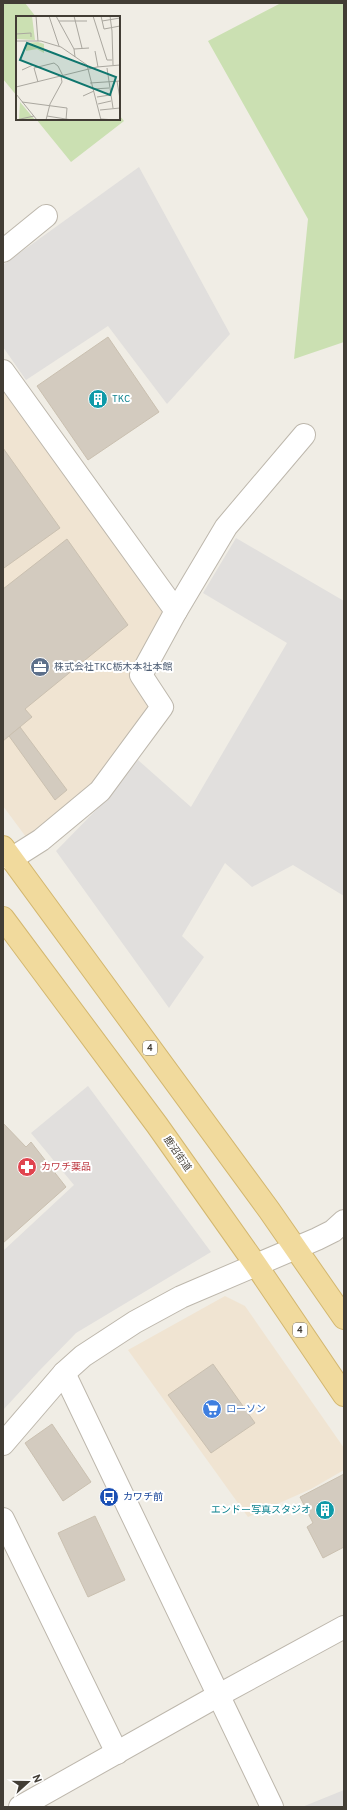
<svg xmlns="http://www.w3.org/2000/svg" width="347" height="1810" viewBox="0 0 347 1810" font-family="Overpass,'Noto Sans JP',sans-serif">
  <style>
    .commercial { fill: #f0e4d2 }
    .green { fill: #cbe0b2 }
    .parking { fill: #e1dfdd }
    .building { fill: #d3cbbf; stroke: #cac0b0 }
    .lines { fill: none; stroke-linecap: round; stroke-linejoin: round }
    .street-casing { stroke: #bdb7ac; stroke-width: 24 }
    .primary-casing { stroke: #d3b76f; stroke-width: 24 }
    .street { stroke: #fff; stroke-width: 22 }
    .primary { stroke: #f1da9d; stroke-width: 22 }
    .labels { text-anchor: middle; dominant-baseline: central; stroke-width: 4; stroke-linejoin: round; paint-order: stroke }
    .shield { fill: #fff; stroke: #7b7772; stroke-width: 1 }
    .shield-label { font-size: 9px; font-weight: bold; fill: #423d35 }
    .culture-label { font-size: 10px; fill: #0d838f; stroke: #fff; text-anchor: start }
    .service-label { font-size: 10px; fill: #4e5e75; stroke: #fff; text-anchor: start }
    .street-label { font-size: 10px; fill: #423d35; stroke: #fff }
    .health-label { font-size: 10px; fill: #be3a42; stroke: #fff; text-anchor: start }
    .shop-label { font-size: 10px; fill: #366cbe; stroke: #fff; text-anchor: start }
    .transit-label { font-size: 10px; fill: #164399; stroke: #fff; text-anchor: start }
    .inset-road { fill: none; stroke: #aaa79f; stroke-width: 1 }
    .view { fill: #0f766e; fill-opacity: 0.15; stroke: #0f766e; stroke-width: 2 }
    .inset-edge { fill: none; stroke: #423d35; stroke-width: 2 }
  </style>
  <rect width="100%" height="100%" fill="#f0ede5"/>
  <g class="commercial">
    <path d="M3,371L176,611L141,674L162,707L100,791L32,845L3,806Z"/>
    <path d="M225,1296L245,1306L344,1448V1470L311,1489L248,1517L128,1350Z"/>
  </g>
  <g class="green">
    <path d="M3,3H25L36,17H17V96L3,79Z"/>
    <path d="M281,3H344V342L294,359L308,219L208,41Z"/>
    <path d="M119,115L124,121L71,162L36,119H119Z"/>
  </g>
  <g class="parking">
    <path d="M139,167L230,334L167,404L108,326L26,380L3,347V265Z"/>
    <path d="M236,538L344,601V896L293,865L252,887L225,863L182,936L204,957L169,1008L56,851L97,809L138,760L191,807L287,643L203,593Z"/>
    <path d="M88,1086L211,1252L76,1333L39,1371L3,1410V1251L74,1185L31,1133Z"/>
    <path d="M344,1790V1807H302Z"/>
  </g>
  <g class="building">
    <path d="M108,337L159,412L88,460L37,386Z"/>
    <path d="M3,448L60,528L4,568L3,566Z"/>
    <path d="M67,539L128,625L25,709L32,717L3,741V589Z"/>
    <path d="M20,727L67,790L55,800L9,736Z"/>
    <path d="M3,1123L26,1147L31,1142L66,1187L3,1243Z"/>
    <path d="M213,1364L255,1423L211,1453L168,1395Z"/>
    <path d="M52,1424L91,1482L63,1501L25,1443Z"/>
    <path d="M344,1474V1547L323,1558L307,1527L313,1523L300,1497Z"/>
    <path d="M95,1516L125,1580L88,1597L58,1533Z"/>
  </g>
  <g class="lines">
    <g class="street-casing">
      <g id="street">
        <path d="M3,251L46,216"/>
        <path d="M3,371L176,611L141,675L162,707L100,791L41,840L11,859"/>
        <path d="M176,611L226,527L304,435"/>
        <path d="M64,1373L272,1807"/>
        <path d="M3,1444L64,1373L83,1356L135,1322L181,1297L317,1239L333,1231L344,1221"/>
        <path d="M3,1519L117,1753"/>
        <path d="M20,1807L219,1695L344,1627"/>
      </g>
    </g>
    <g class="primary-casing">
      <g id="primary">
        <path d="M3,847L269,1210L344,1318"/>
        <path d="M3,918L157,1125L256,1265L344,1395"/>
      </g>
    </g>
    <use href="#street" class="street"/>
    <use href="#primary" class="primary"/>
  </g>
  <defs>
    <g id="building-disc" transform="scale(1)"><circle r="9.5" fill="#0f9aa8" stroke="#fff"/><path d="M-4-6H4V6H1V3H-1V6H-4ZM-2.5-4.3h1.7v1.8h-1.7ZM.8-4.3h1.7v1.8H.8ZM-2.5-1h1.7V.8h-1.7ZM.8-1h1.7V.8H.8Z" fill="#fff"/></g>
    <g id="office-disc" transform="scale(1)"><circle r="9.5" fill="#5c6f8a" stroke="#fff"/><path d="M-6-3h4V-5.5h4V-3h4V5H-6ZM-1-4.5V-3h2v-1.5ZM-6 0V1H6V0Z" fill="#fff"/></g>
    <g id="pharmacy-disc" transform="scale(1)"><circle r="9.5" fill="#e0444e" stroke="#fff"/><path d="M-2-6h4v4h4v4h-4v4h-4v-4h-4v-4h4Z" fill="#fff"/></g>
    <g id="supermarket-disc" transform="scale(1)"><circle r="9.5" fill="#3f7fe0" stroke="#fff"/><path d="M-6-5.5h2.5l.6 2H6L4.5 2H-2.5L-4.4-4H-6ZM-1.5 3.2a1.3 1.3 0 1 0 .1 0ZM3 3.2a1.3 1.3 0 1 0 .1 0Z" fill="#fff"/></g>
    <g id="bus-disc" transform="scale(1)"><circle r="9.5" fill="#1a4fb4" stroke="#fff"/><path d="M-5-6H5V4H4V6H2V4H-2V6H-4V4H-5ZM-3.5-4V0h7V-4ZM-3.5 1.2v1.5H-2V1.2ZM2 1.2v1.5H3.5V1.2Z" fill="#fff"/></g>
  </defs>
  <g fill-rule="evenodd">
    <use href="#building-disc" x="98" y="399"/>
    <use href="#office-disc" x="40" y="667"/>
    <use href="#pharmacy-disc" x="27" y="1167"/>
    <use href="#supermarket-disc" x="212" y="1409"/>
    <use href="#bus-disc" x="109" y="1497"/>
    <use href="#building-disc" x="325" y="1510"/>
  </g>
  <g class="labels">
    <g class="shield">
      <rect x="143" y="1041" width="14" height="14" rx="3"/>
      <rect x="293" y="1323" width="14" height="14" rx="3"/>
    </g>
    <g class="shield-label">
      <text x="150" y="1048">4</text>
      <text x="300" y="1330">4</text>
    </g>
    <g class="culture-label">
      <text x="112" y="399">TKC</text>
      <text x="311" y="1510" text-anchor="end">エンドー写真スタジオ</text>
    </g>
    <g class="service-label">
      <text x="54" y="667">株式会社TKC栃木本社本館</text>
    </g>
    <g class="street-label">
      <text transform="translate(177 1154) rotate(55)">鹿沼街道</text>
    </g>
    <g class="health-label">
      <text x="41" y="1167">カワチ薬品</text>
    </g>
    <g class="shop-label">
      <text x="226" y="1409">ローソン</text>
    </g>
    <g class="transit-label">
      <text x="123" y="1497">カワチ前</text>
    </g>
  </g>
  <g transform="translate(16 16)">
    <rect width="104" height="104" fill="#f0ede5"/>
    <path d="M0,0H16L19,24L0,23ZM22,26L28,28V37L21,33L10,35V27ZM4,86L19,104H3Z" fill="#cbe0b2"/>
    <path class="inset-road" d="M20,0L22,25M33,0L43,30M40,0L58,33L59,41M58,0L66,32M77,0L91,44H96M85,0L88,13L104,10M94,0L96,15L97,49M43,5H71M86,5L104,2M0,18L15,17V21M0,25H25L45,31L71,49L85,104M58,33L73,32M79,35L82,51M91,52L97,92M6,54L17,49M101,65L104,83M22,66L18,52L38,47L42,50L47,60M74,67L104,65M0,71L81,51L104,49M77,73L93,72M0,78L21,104M67,80L78,75M81,81L94,79M6,86L51,92L50,104M82,88L95,85M84,94L104,92M31,100L56,104M85,103L100,104M0,104L18,100M30,104L34,88L46,66L45,60"/>
    <path class="view" d="M11,27L100,61L94,79L4,44Z"/>
    <rect width="104" height="104" class="inset-edge"/>
  </g>
  <rect width="347" height="1810" fill="none" stroke="#423d35" stroke-width="8"/>
  <g transform="translate(28 1782) rotate(69)" stroke="#ffffff" stroke-width="3" paint-order="stroke">
  <path d="M0-3L7 15L0 10L-7 15Z" fill="#423d35"/>
  <text y="-6" font-size="11" font-weight="bold" text-anchor="middle" fill="#423d35">N</text>
  </g>
</svg>
